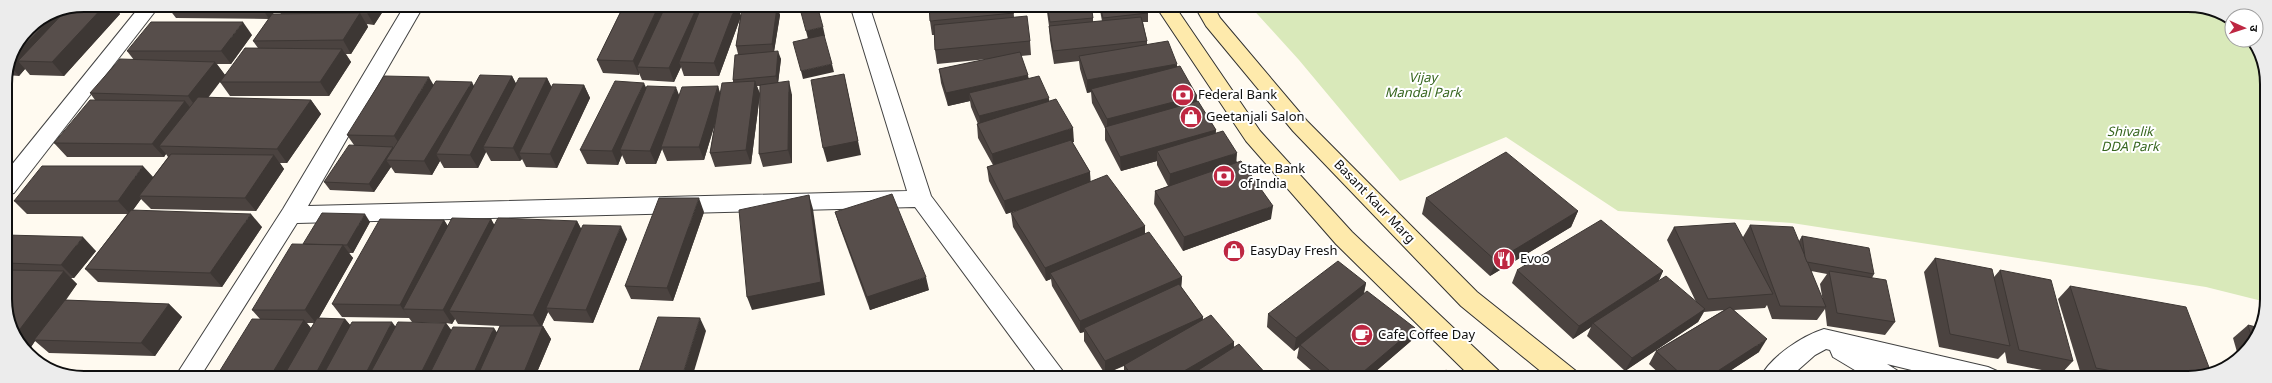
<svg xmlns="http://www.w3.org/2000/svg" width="2272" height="383" viewBox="0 0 2272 383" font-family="Georgia,'Noto Sans Devanagari',serif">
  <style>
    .green { fill: #d9e9ba }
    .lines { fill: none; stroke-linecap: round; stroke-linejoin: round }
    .minor-casing { stroke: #424242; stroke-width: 2 }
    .secondary-casing { stroke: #313131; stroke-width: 2 }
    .minor { fill: #fff; fill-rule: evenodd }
    .secondary { fill: #feeaac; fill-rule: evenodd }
    .wall { fill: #4b4340; fill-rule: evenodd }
    .shaded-wall { fill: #3d3734 }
    .building { fill: #574e4b; stroke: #3d3734 }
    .labels { text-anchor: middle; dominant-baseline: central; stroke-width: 4; stroke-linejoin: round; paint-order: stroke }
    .park-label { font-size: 13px; font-style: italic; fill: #37661f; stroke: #fff }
    .poi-label { font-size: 13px; fill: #0f0f0f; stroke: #fff; text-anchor: start }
    .street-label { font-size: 13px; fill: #0f0f0f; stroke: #fff }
    .rim { fill: none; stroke: #0f0f0f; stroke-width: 2 }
  </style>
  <rect width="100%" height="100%" fill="#fffaf0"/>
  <path class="green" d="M1249,5L2199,6L2232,21V40H2249L2265,68L2266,302L2206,287L1792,223L1618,211L1506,137L1400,181L1299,60Z"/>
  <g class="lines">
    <g class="minor-casing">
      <g id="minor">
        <path d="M141,5H160L14,193L6,195V172Z"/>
        <path d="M405,5H424L308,206L907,191L850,5H869L931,196L1068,378H1041L915,207L297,223L200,377H175L283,209Z"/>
        <path d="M1824,329L1988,367L1997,371L2000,378H1944L1887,364L1898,371L1901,378H1868L1833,357L1830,350L1826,349L1815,355L1789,378H1760C1770,357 1802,336 1824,329Z"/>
      </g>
    </g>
    <g class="secondary-casing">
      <g id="secondary">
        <path d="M1155,5H1174L1260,131L1352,232L1499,371L1502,378H1472L1336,244L1246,141Z"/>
        <path d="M1194,5H1213L1220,18L1307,121L1477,292L1576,371L1579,378H1549L1461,306L1293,131L1206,26Z"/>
      </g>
    </g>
    <use href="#minor" class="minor"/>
    <use href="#secondary" class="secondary"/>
  </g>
  <g class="wall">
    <path d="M84,5H112L120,14L64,76L30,75L25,69L19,76L7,75L11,53Z"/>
    <path d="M166,5H279L273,14H281L278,9L281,5H387L374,25L367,24L368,27L351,54H346L351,62L329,96H230L220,82L208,98L311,100L321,114L287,163H280L284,169L256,211L151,209L141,199L133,210L262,227L222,287L98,282L85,269L127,214H27L14,201L153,177L168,157L166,154L164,157H67L54,143L95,100L90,93L134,60L127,51L252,35L231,64H217L225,75L258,48L253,41L269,19L176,18Z"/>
    <path d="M624,5H699L701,10L741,15L777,7L780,15L774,51L781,59L778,82L792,95V163L763,167L759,154L760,86H757L760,94L751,164L715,167L710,153L715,124L704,160L667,161L662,149L656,164H626L622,155L618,165L587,164L580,150L646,88L679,95L718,86L720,93L733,82V80L738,54L736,46L740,19L719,76H684L681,67L674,82L642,80L639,73V75L603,73L597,60Z"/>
    <path d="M1013,5L1014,17L1030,41L1031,55L1021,56L1029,79L1049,102L1074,142H1072L1090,172V182L1145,226V234L1182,277L1181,287L1203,317L1202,320L1234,342V348L1268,376V378H1124V366L1105,374L1084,341V332L1080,333L1052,286L1051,279L1046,281L1013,227L1011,213L1028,207L1006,214L989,181L987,167L993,165L978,138L977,124H978L971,107L970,101L948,106L941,83L939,69L988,59L937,64L935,50L934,35H932L930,21Z"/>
    <path d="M1046,5H1091L1093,18V22L1102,21L1099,5H1146L1148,13V22H1143L1147,41V44L1177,67L1197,101L1216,130L1215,134L1237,162L1271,219L1183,251L1154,204L1155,191L1168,186L1157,165V161L1121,171L1105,140V128L1092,103L1091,92L1087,93L1080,69L1079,61L1054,64L1050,40L1049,26Z"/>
    <path d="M512,76L516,84L547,78L552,88L584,85L590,98L557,168L526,167L522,159L520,161H491L486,152L478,168H444L440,161L432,175L395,173L391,167L374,192L330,190L324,182L354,145L347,135L434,85L474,87Z"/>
    <path d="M1426,198L1578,211L1571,227L1490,276L1422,214Z"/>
    <path d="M704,212L673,301L631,299L625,286Z"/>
    <path d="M835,212L929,290L870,310L839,225Z"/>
    <path d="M491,219L494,225L577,221L581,229L627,239L593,323L554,321L548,312L542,326H543L551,339L535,377H216L260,319L252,310L304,245L370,222L353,253H349L353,258L319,318L345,319L350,325L395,327L443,323L412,322L409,318L342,317L332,304L444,220L448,226ZM455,319L458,324L500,326L497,332L451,330L446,323L452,324ZM307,323H314L311,328Z"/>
    <path d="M1750,225L1799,241L1802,236L1874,274L1872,278L1895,322L1885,335L1827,326L1825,309L1817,320L1772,319L1767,305L1765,308L1734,310L1759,352L1719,378H1664L1649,364L1656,351L1724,310L1704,312L1698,322L1625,371L1587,336L1591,327L1573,339L1512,283L1517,270L1663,271L1658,281L1696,302L1667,240L1674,227L1743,237ZM1811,271L1827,274L1820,284L1823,302Z"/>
    <path d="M6,235L96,251L74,278H71L77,284L66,300L169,304L182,317L155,356L49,353L35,341L29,350H27L7,315Z"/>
    <path d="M1935,258L1994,277L2000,270L2073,361L2061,374L2007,363L2005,352L1998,359L1939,347L1924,272Z"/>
    <path d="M1366,283L1364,293L1415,328L1411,341L1368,378H1320L1297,358L1299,347L1294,351L1267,327L1268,314Z"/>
    <path d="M2070,286L2188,378H2082L2058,299Z"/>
    <path d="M2248,325L2257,338L2239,359L2233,338Z"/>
  </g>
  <g class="shaded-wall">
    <path d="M105,5H112L120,14L64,76L52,62Z"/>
    <path d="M260,5H279L269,19Z"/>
    <path d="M370,5H387L374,25L366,11Z"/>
    <path d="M659,5H666L637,67L639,73V75L633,61Z"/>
    <path d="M698,5H699L703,17L679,62L681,67L674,82L669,68Z"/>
    <path d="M736,5H738L741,16L719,76L714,63Z"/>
    <path d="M777,7L780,15L774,52L772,44Z"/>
    <path d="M71,8L18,61L25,69L19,76L9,65L10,59L58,10Z"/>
    <path d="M360,13L368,27L351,54L343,40Z"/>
    <path d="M243,22L252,35L231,64L221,51Z"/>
    <path d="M823,27L825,36L808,39L806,31Z"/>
    <path d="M342,49L351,62L329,96L320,82Z"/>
    <path d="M778,51L781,59L778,84L776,76Z"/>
    <path d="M215,62L225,75L198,110L188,96Z"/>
    <path d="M832,64L834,72L803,79L801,71Z"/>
    <path d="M1177,64V77L1091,89V92L1087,93V80Z"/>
    <path d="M844,74L861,155L827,162L823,148Z"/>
    <path d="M1028,75L1029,89L969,93L970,101L948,106L946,93Z"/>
    <path d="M512,76L519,89L483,147L486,152L478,168L470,155Z"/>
    <path d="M429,77L437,91L403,149L394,136Z"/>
    <path d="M547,78L554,92L519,153L522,159L520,161L513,148Z"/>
    <path d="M6,79L12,86L5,94V84Z"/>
    <path d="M755,81L760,94L751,164L746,150Z"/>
    <path d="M789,81L792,95V163L788,150Z"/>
    <path d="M472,82L479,96L436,154L440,161L432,175L424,161Z"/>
    <path d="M644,83L650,96L620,150L622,155L618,165L612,151Z"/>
    <path d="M584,85L590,98L557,168L550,154Z"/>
    <path d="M718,86L722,100L704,160L699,147Z"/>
    <path d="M676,87L681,100L661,147L662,149L656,164L650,151Z"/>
    <path d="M1197,96L1196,109L1107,131V119Z"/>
    <path d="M1049,98L1050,111L981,129L979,116Z"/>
    <path d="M311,100L321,114L287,163L277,149Z"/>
    <path d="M185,101L196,115L159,146L166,154L164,157L152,144Z"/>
    <path d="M1073,128L1074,142L994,167L992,154Z"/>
    <path d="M1216,130L1215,144L1157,151V161L1121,171L1120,157Z"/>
    <path d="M393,147L398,155L386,160L391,167L374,192L369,184Z"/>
    <path d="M1237,153L1236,167L1169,188L1170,174Z"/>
    <path d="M274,155L284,169L256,211L245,198Z"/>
    <path d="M143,166L155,179L139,196L141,199L130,214L118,201Z"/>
    <path d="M1090,172L1091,186L1006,214L1004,201Z"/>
    <path d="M809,195L813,209L825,295L752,310L747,297Z"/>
    <path d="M699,198L704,212L673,301L667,288Z"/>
    <path d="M1273,206L1271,219L1183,251L1184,237Z"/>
    <path d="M1578,211L1571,227L1490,276L1496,261Z"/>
    <path d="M251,214L262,227L222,287L210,273Z"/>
    <path d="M365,214L370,222L353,253L347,245Z"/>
    <path d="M491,219L499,233L449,311L455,319L452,324L443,310Z"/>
    <path d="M444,220L452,233L403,309L409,318L400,305Z"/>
    <path d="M577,221L584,234L546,308L548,312L541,328L533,315Z"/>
    <path d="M621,226L627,239L593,323L586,310Z"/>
    <path d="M1145,226V240L1050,273L1051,279L1046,281L1045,268Z"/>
    <path d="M83,237L96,251L74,278L61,265Z"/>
    <path d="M343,245L353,258L316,323L305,310Z"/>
    <path d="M64,271L77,284L36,340H34L35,341L29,350L25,347L17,333Z"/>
    <path d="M1663,271L1657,285L1593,323L1591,327L1573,339L1579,326Z"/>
    <path d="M926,277L929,290L870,310L867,297Z"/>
    <path d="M1182,277L1181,290L1084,328V332L1080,333V321Z"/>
    <path d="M1366,283L1363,296L1300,345L1299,347L1294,351L1296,338Z"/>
    <path d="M169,304L182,317L155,356L141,343Z"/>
    <path d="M1705,309L1698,322L1625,371L1632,358Z"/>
    <path d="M1203,317L1202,330L1105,374V361Z"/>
    <path d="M700,318L706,331L692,378L682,377Z"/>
    <path d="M345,319L356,332L332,377H314Z"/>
    <path d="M304,320L315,333L289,377H270Z"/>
    <path d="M392,322L402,335L381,377H364Z"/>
    <path d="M446,323L456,336L435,377H419Z"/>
    <path d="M543,326L551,339L535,377H522Z"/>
    <path d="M494,328L503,341L487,377H472Z"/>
    <path d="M1415,328L1411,341L1368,378H1356Z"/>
    <path d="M1767,339L1759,352L1719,378H1707Z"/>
    <path d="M1234,342L1233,355L1194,378H1172Z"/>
  </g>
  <g class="building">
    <path d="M84,5H105L52,62L18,61L68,8Z"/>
    <path d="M281,5H370L366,11L278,9Z"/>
    <path d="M624,5H659L633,61L597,60Z"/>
    <path d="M666,5H698L669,68L637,67Z"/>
    <path d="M702,5H736L714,63L679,62Z"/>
    <path d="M799,5H817L823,27L806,31Z"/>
    <path d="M929,5H1013L1014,13L930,21Z"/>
    <path d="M1047,5H1091L1093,18L1050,22Z"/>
    <path d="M1100,5H1146L1148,13L1103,18Z"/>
    <path d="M777,7L772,44L736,46L742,9Z"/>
    <path d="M58,10L10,59L11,53L28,28L54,11Z"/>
    <path d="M360,13L343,40L253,41L272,14Z"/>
    <path d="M1027,16L1030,41L935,50L934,25Z"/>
    <path d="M1141,17L1147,41L1053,51L1049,26Z"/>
    <path d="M151,22H243L221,51H127Z"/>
    <path d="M824,35L832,64L801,71L793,42Z"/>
    <path d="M1168,41L1177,64L1087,80L1079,56Z"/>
    <path d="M245,48L342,49L320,82H220Z"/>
    <path d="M778,51L776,76L733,80L735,55Z"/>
    <path d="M1020,52L1028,75L946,93L939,69Z"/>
    <path d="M120,59L215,62L188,96L90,93Z"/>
    <path d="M1180,66L1197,96L1107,119L1091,89Z"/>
    <path d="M844,74L858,141L823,148L811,80Z"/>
    <path d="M480,75L512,76L470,155L436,154Z"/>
    <path d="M384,76L429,77L394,136L347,135Z"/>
    <path d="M1039,76L1049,98L979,116L969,93Z"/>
    <path d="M519,78H547L513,148L483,147Z"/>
    <path d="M436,81L472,82L424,161L386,160Z"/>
    <path d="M615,81L644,83L612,151L580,150Z"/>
    <path d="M755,81L746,150L710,153L722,83Z"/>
    <path d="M789,81L788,150L759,154L760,85Z"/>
    <path d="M553,84L584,85L550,154L519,153Z"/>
    <path d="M647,86L676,87L650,151L620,150Z"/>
    <path d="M718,86L699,147H661L682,87Z"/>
    <path d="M198,97L311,100L277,149L159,146Z"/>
    <path d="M1056,99L1073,128L992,154L977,124Z"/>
    <path d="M90,100L185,101L152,144L54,143Z"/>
    <path d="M1198,101L1216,130L1120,157L1105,127Z"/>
    <path d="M1223,131L1237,153L1170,174L1157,151Z"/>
    <path d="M1071,140L1090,172L1004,201L987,167Z"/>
    <path d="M349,145L393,147L369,184L324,182Z"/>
    <path d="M1506,152L1578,211L1496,261L1426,198Z"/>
    <path d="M171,154L274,155L245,198L139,196Z"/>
    <path d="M1241,161L1273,206L1184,237L1155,191Z"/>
    <path d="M42,166H143L118,201H14Z"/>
    <path d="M1107,175L1145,226L1045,268L1011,213Z"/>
    <path d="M892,194L926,277L867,297L835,212Z"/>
    <path d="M809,195L821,282L747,297L739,210Z"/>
    <path d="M659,198H699L667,288L625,286Z"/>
    <path d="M131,210L251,214L210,273L85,269Z"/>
    <path d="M322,213L365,214L347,245L303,244Z"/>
    <path d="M452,218L491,219L443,310L403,309Z"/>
    <path d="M498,218L577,221L533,315L449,311Z"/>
    <path d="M380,219L444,220L400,305L332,304Z"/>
    <path d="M1601,220L1663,271L1579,326L1517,270Z"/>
    <path d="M1735,223L1773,294L1708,299L1674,227Z"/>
    <path d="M583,225L621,226L586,310L546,308Z"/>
    <path d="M1750,225L1793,227L1826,307L1780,306Z"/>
    <path d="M1149,232L1182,277L1080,321L1050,273Z"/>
    <path d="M6,235L83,237L61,265L6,263Z"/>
    <path d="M1802,236L1869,248L1874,274L1807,262L1805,257Z"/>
    <path d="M292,244L343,245L305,310H252Z"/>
    <path d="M1935,258L1992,269L2010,346L1950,334Z"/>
    <path d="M1338,261L1366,283L1296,338L1268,314Z"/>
    <path d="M6,270L64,271L17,333L7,315Z"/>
    <path d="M2000,270L2051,280L2073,361L2019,350Z"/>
    <path d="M1829,271L1886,280L1895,322L1837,313Z"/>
    <path d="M1666,276L1705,309L1632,358L1593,323Z"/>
    <path d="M1179,284L1203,317L1105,361L1084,328Z"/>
    <path d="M2070,286L2186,307L2210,370L2188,378H2149L2096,368Z"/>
    <path d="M1367,291L1415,328L1356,378H1338L1300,345Z"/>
    <path d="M65,300L169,304L141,343L34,340Z"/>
    <path d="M1730,307L1767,339L1707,378H1685L1656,351Z"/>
    <path d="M1211,315L1234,342L1172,378H1134L1124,365Z"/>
    <path d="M658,317L700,318L682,377H637Z"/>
    <path d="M317,318L345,319L314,377H283Z"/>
    <path d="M252,319L304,320L270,377H216Z"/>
    <path d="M352,322H392L364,377H322Z"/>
    <path d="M398,322L446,323L419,377H368Z"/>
    <path d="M2248,325L2260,328L2257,338L2253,342Z"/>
    <path d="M500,326H543L522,377H477Z"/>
    <path d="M453,327L494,328L472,377H428Z"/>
    <path d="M1239,344L1268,376L1265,378H1186Z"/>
    <path d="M1446,370L1456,378H1437Z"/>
    <path d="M1808,374L1813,378H1804Z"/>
  </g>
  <defs>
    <g id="bank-disc" transform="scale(1.15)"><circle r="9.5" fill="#be2742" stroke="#fff"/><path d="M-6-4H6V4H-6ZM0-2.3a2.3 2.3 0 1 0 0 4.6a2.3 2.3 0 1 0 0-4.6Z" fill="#fff"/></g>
    <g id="shop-disc" transform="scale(1.15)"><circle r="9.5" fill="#be2742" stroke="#fff"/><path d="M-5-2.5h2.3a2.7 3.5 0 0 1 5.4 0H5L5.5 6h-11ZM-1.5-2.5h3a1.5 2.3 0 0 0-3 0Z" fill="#fff"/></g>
    <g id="restaurant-disc" transform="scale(1.15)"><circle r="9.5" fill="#be2742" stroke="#fff"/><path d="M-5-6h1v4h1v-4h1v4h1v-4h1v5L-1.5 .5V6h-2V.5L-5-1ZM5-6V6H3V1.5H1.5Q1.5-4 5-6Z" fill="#fff"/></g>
    <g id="cafe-disc" transform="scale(1.15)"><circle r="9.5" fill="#be2742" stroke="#fff"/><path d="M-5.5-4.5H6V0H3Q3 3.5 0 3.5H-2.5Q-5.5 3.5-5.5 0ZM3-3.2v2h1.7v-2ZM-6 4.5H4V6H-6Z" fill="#fff"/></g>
  </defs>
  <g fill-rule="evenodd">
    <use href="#bank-disc" x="1183" y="95"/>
    <use href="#shop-disc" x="1191" y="117"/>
    <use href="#bank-disc" x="1224" y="176"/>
    <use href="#shop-disc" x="1234" y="251"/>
    <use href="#restaurant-disc" x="1504" y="259"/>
    <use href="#cafe-disc" x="1362" y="335"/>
  </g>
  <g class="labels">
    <g class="park-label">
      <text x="1423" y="78">Vijay<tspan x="1423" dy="15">Mandal Park</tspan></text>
      <text x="2130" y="132">Shivalik<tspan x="2130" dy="15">DDA Park</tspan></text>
    </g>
    <g class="poi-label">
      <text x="1198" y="95">Federal Bank</text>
      <text x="1206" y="117">Geetanjali Salon</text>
      <text x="1240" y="169">State Bank<tspan x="1240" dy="15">of India</tspan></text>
      <text x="1250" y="251">EasyDay Fresh</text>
      <text x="1520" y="259">Evoo</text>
      <text x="1378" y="335">Cafe Coffee Day</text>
    </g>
    <g class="street-label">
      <text transform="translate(1374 202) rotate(46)">Basant Kaur Marg</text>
    </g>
  </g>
  <path d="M0 0H2272V383H0ZM84 12H2188A72 72 0 0 1 2260 84V299A72 72 0 0 1 2188 371H84A72 72 0 0 1 12 299V84A72 72 0 0 1 84 12Z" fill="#ececec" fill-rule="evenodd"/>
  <path class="rim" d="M84 12H2188A72 72 0 0 1 2260 84V299A72 72 0 0 1 2188 371H84A72 72 0 0 1 12 299V84A72 72 0 0 1 84 12Z"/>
  <g transform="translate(2244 28) rotate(93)"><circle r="19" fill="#ffffff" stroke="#9f9f9f"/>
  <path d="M0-3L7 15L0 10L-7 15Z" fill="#be2742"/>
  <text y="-6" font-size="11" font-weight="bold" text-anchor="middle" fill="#0f0f0f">उ</text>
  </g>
</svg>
